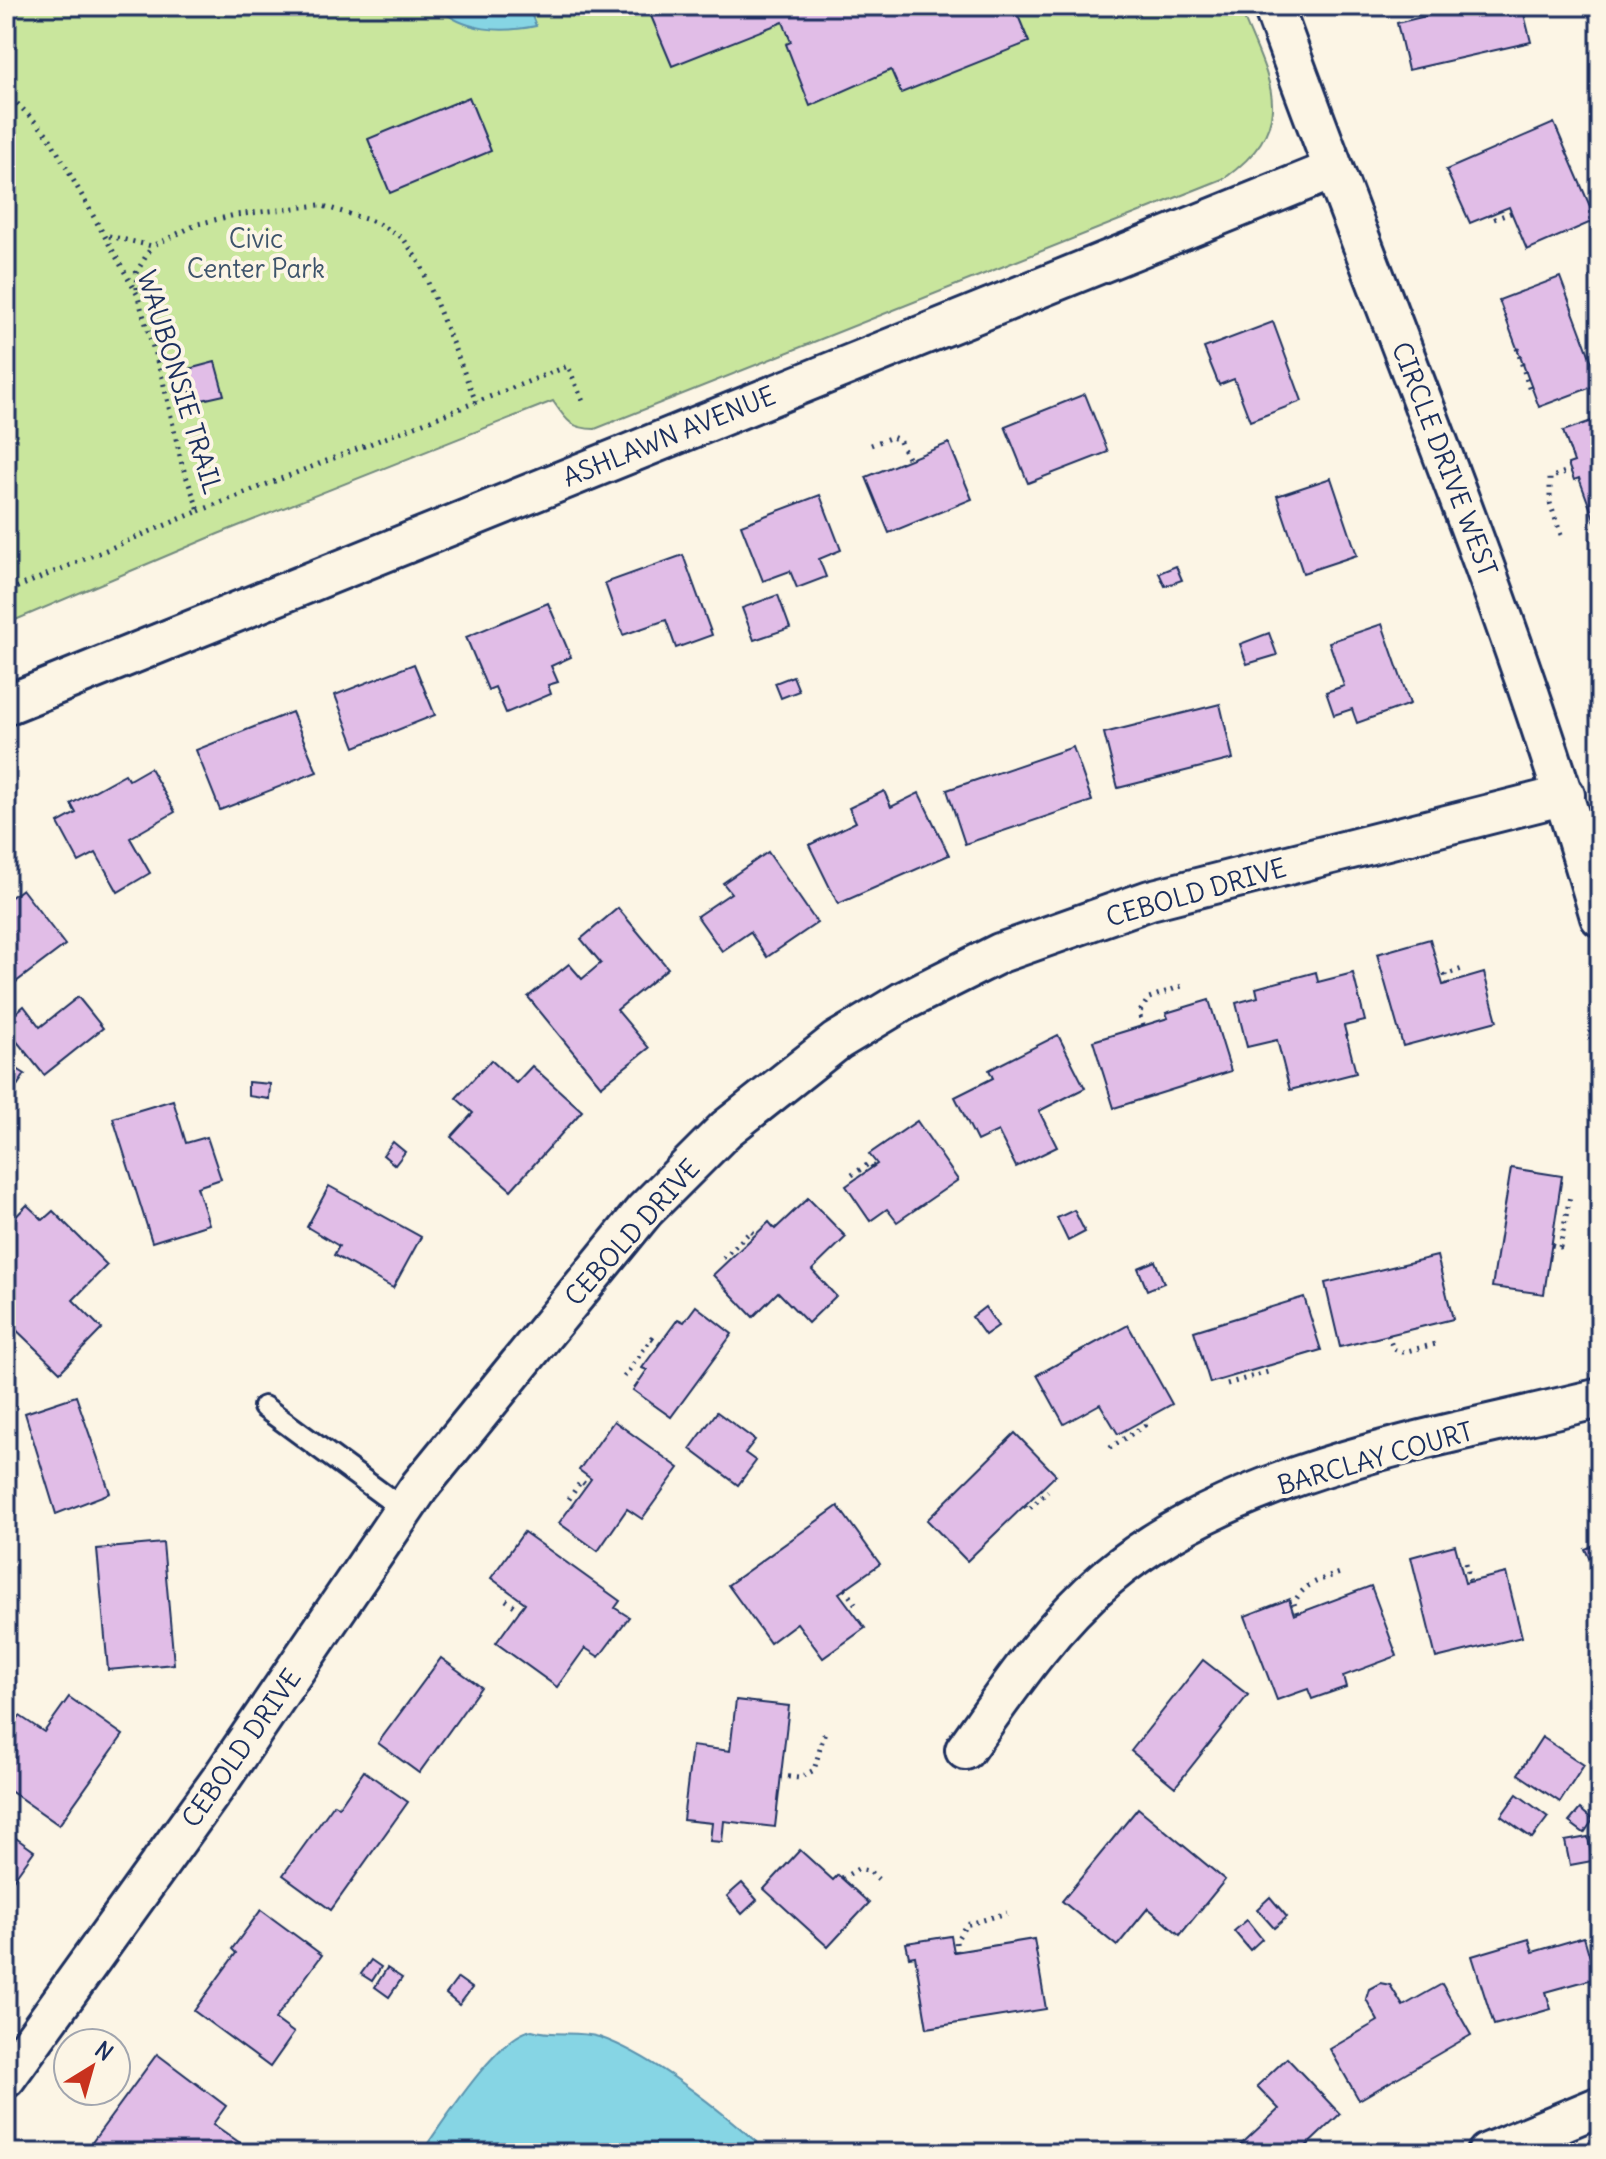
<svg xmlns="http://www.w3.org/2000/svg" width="1606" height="2159" viewBox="0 0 1606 2159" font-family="Delius,sans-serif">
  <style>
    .green { fill: #c9e69d; stroke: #728a7e; stroke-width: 2 }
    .water { fill: #86d5e4; stroke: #5b93ae; stroke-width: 2 }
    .building { fill: #e1bde7; stroke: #1b2f5e; stroke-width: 2 }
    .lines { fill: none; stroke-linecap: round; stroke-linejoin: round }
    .service-casing { stroke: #1b2f5e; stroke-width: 26 }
    .minor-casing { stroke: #1b2f5e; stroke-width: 44 }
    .path { stroke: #1b2f5e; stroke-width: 5; stroke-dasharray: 2 6; stroke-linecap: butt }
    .service { stroke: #fcf5e5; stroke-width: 20 }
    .minor { stroke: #fcf5e5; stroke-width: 38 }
    .labels { text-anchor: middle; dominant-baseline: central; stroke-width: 8; stroke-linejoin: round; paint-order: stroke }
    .park-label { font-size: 26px; fill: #3e546b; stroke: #fcf5e5 }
    .street-label { font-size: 26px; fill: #1b2f5e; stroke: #fcf5e5 }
  </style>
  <rect width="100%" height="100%" fill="#fcf5e5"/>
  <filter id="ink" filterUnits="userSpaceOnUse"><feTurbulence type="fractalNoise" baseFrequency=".0125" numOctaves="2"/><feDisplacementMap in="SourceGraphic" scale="16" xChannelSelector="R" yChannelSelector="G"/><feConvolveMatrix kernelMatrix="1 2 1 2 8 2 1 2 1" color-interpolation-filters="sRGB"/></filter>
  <g filter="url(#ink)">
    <path class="green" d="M6,6H1239C1268,79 1302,122 1225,178L595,429C571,429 566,420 553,401L218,534L6,624Z"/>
    <g class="water">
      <path d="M437,6H528L536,26C502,33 463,32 437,6Z"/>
      <path d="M532,2030C554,2037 577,2030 599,2037C655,2056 725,2114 769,2153H421C443,2123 497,2036 532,2030Z"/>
    </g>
    <g class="building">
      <path d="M676,6H1014L1029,42L901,93L891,70L810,106L786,44L791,42L783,22L672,66L651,16Z"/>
      <path d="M1522,6L1531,42L1408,70L1397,23L1467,6Z"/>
      <path d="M469,97L491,151L390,193L368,139Z"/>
      <path d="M1554,123L1596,220L1527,250L1509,207L1470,223L1446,170Z"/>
      <path d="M1560,277L1600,384L1539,407L1499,300Z"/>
      <path d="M1273,322L1302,401L1250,421L1234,379L1219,385L1204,348Z"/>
      <path d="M215,362L224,395L193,402L185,370Z"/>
      <path d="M1085,394L1108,452L1028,483L1005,426Z"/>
      <path d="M1600,418V535L1579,478L1574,480L1568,464L1574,462L1563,431Z"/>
      <path d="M949,443L972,499L889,533L866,477Z"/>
      <path d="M1331,478L1357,555L1303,573L1277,496Z"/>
      <path d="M820,495L841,550L819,559L826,577L797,588L790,571L763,581L741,525Z"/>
      <path d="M683,555L712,635L676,648L666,620L623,635L605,583Z"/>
      <path d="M1176,566L1182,580L1165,586L1159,573Z"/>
      <path d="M778,595L790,628L754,640L742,608Z"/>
      <path d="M548,603L571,657L551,666L558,682L548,685L551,694L506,713L495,687L488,690L466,637Z"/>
      <path d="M1382,624L1410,704L1357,723L1352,709L1334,715L1326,692L1344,686L1329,642Z"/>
      <path d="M1269,633L1277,655L1247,664L1240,644Z"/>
      <path d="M414,664L435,715L355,747L335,695Z"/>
      <path d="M793,676L799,691L781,698L775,683Z"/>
      <path d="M1220,704L1233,759L1118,788L1104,733Z"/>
      <path d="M292,712L317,772L220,810L196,750Z"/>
      <path d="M1073,747L1092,801L965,844L947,790Z"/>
      <path d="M150,768L175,812L130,838L150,873L118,892L96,853L79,862L58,823L76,813L71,804L125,774L129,780Z"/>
      <path d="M884,791L891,807L919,793L949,855L838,904L809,845L856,822L849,808Z"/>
      <path d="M768,852L817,923L767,957L750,932L722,951L697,916L731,893L723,883Z"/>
      <path d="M22,889L65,945L12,985L6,977V901Z"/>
      <path d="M618,908L668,968L617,1010L649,1048L601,1086L528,997L569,964L582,979L601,963L581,939Z"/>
      <path d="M1430,939L1443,985L1484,973L1497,1021L1403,1046L1377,954Z"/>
      <path d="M1316,972L1318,982L1353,973L1365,1021L1344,1026L1356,1073L1290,1090L1277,1040L1247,1047L1236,1003L1258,997L1256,988Z"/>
      <path d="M78,997L103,1028L44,1075L6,1028V1021L24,1006L40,1027Z"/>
      <path d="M1209,1000L1231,1071L1114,1108L1093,1041L1168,1018L1166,1013Z"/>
      <path d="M1058,1035L1085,1088L1039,1111L1057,1147L1016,1167L998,1131L977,1141L955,1097L993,1078L989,1070Z"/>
      <path d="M491,1060L516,1083L532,1066L582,1111L511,1190L451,1137L473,1113L456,1098Z"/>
      <path d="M6,1062L25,1074L7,1101L6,1100Z"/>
      <path d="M248,1082L270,1084L269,1099L248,1096Z"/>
      <path d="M173,1100L186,1143L207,1137L221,1179L197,1187L209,1224L152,1242L113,1118Z"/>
      <path d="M917,1121L958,1180L897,1222L887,1209L870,1221L846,1186L877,1164L869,1154Z"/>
      <path d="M393,1142L405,1152L395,1165L383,1155Z"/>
      <path d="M1511,1168L1562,1176L1544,1294L1492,1287Z"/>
      <path d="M329,1186L421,1237L393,1288L334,1255L339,1246L307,1227Z"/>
      <path d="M808,1198L846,1237L812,1270L836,1296L808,1323L778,1292L753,1317L713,1275L769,1222L775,1229Z"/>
      <path d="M27,1205L43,1220L53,1211L107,1265L73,1300L102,1329L60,1372L6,1320V1227Z"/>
      <path d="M1074,1210L1085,1232L1068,1241L1057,1218Z"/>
      <path d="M1437,1256L1453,1319L1340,1347L1325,1283Z"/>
      <path d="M1155,1261L1164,1283L1147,1290L1138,1268Z"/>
      <path d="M1304,1297L1321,1350L1210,1383L1194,1331Z"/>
      <path d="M696,1306L732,1334L671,1417L633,1390L647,1370L642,1368L678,1319L684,1322Z"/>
      <path d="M985,1307L998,1326L985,1335L972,1317Z"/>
      <path d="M1128,1325L1172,1404L1118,1434L1100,1404L1064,1424L1037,1375Z"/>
      <path d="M76,1396L110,1493L56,1514L25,1413Z"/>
      <path d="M717,1412L755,1440L745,1453L756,1461L738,1485L690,1449Z"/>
      <path d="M614,1421L679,1468L642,1519L627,1509L598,1551L559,1523L591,1479L579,1470Z"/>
      <path d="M1015,1433L1056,1475L967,1561L927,1520Z"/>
      <path d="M838,1506L880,1564L839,1593L865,1628L823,1658L797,1623L770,1643L728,1585Z"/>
      <path d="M524,1532L620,1601L615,1608L629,1617L599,1657L585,1648L557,1687L496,1643L525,1603L491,1578Z"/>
      <path d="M163,1543L174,1664L108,1670L97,1549Z"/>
      <path d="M1600,1543V1582L1585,1549Z"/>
      <path d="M1455,1545L1465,1583L1506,1573L1522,1637L1436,1658L1411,1557Z"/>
      <path d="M1371,1586L1397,1656L1343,1676L1346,1687L1312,1699L1308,1689L1277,1700L1245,1616L1289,1599L1294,1615Z"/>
      <path d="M441,1658L481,1687L419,1773L378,1743Z"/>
      <path d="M1203,1660L1248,1695L1175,1787L1131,1751Z"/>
      <path d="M69,1697L123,1735L59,1825L6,1788V1735L20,1716L44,1732Z"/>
      <path d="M736,1700L789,1706L775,1827L724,1821L722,1842L710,1841L712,1823L683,1820L692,1746L730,1751Z"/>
      <path d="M1542,1737L1584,1765L1560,1802L1518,1774Z"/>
      <path d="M364,1771L408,1802L331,1910L283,1875L334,1804L339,1807Z"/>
      <path d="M1517,1794L1548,1817L1532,1838L1501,1816Z"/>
      <path d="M1138,1808L1225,1880L1180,1935L1148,1908L1117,1946L1062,1901Z"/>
      <path d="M1580,1809L1593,1820L1584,1833L1569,1822Z"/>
      <path d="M6,1831L34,1851L6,1890Z"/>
      <path d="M1588,1837L1592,1861L1570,1865L1565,1841Z"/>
      <path d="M800,1850L833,1880L838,1875L869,1903L828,1947L764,1889Z"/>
      <path d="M742,1883L757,1900L742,1914L727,1896Z"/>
      <path d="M1270,1897L1287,1917L1274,1928L1257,1909Z"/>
      <path d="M261,1910L322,1955L275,2019L294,2033L270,2067L194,2011L236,1953L232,1949Z"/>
      <path d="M1247,1920L1262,1939L1250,1950L1234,1931Z"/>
      <path d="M951,1936L954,1952L1034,1939L1046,2009L927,2028L915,1956L909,1957L906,1943Z"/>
      <path d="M1584,1937L1596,1978L1546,1992L1551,2009L1494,2025L1472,1956L1529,1939L1533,1952Z"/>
      <path d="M371,1960L381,1967L372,1981L361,1974Z"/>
      <path d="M387,1968L402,1978L389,1997L375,1987Z"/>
      <path d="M458,1978L472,1988L459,2005L446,1994Z"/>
      <path d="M1380,1983L1390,1985L1403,2006L1442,1984L1471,2035L1359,2100L1330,2049L1378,2021L1366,1999L1369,1989Z"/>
      <path d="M157,2054L226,2106L213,2124L243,2145L237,2153L85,2152Z"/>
      <path d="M1287,2058L1340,2114L1299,2153H1232L1279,2109L1257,2086Z"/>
    </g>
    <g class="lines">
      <g class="service-casing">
        <path id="service" d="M264,1407L404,1510"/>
      </g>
      <g class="minor-casing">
        <g id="minor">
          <path d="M1273,6C1383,311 1511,605 1600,917"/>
          <path d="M6,705L1332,170"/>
          <path d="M965,1750C1008,1689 1050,1626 1108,1577C1236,1468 1440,1438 1600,1398"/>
          <path d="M6,2078L221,1779L420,1486L644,1211L726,1129L837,1041L902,1002L1000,953L1150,900L1565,795"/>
          <path d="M1487,2153L1600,2106"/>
        </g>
      </g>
      <g class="path">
        <path d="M1460,6L1461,7"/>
        <path d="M6,92L48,135L137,294L163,381L182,465L199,511L6,592"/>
        <path d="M1494,219L1511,213"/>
        <path d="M109,236L152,246L198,224L235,215L320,205L375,222L403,238L421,265L476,402"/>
        <path d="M137,289L136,273L152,246"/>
        <path d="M1517,348L1530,391"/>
        <path d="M871,445L892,437L899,440L909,460"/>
        <path d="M199,511L568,366L584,404"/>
        <path d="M1561,535L1550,503V478L1570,470"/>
        <path d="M1448,984L1445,975L1462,969"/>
        <path d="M1143,1026L1139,1013L1149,998L1182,986"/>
        <path d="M852,1175L870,1163L873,1167"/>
        <path d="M1552,1245L1560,1247L1570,1196"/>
        <path d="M723,1258L751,1231L755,1234"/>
        <path d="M1388,1335L1393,1349L1403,1352L1440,1343"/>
        <path d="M624,1377L652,1338L660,1344"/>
        <path d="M1227,1384L1268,1372L1266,1367"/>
        <path d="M1110,1448L1145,1425L1142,1420"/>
        <path d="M569,1499L581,1481L586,1485"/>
        <path d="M1025,1506L1028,1510L1048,1491"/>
        <path d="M1466,1563L1470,1582"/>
        <path d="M845,1589L856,1605"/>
        <path d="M506,1600L520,1610"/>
        <path d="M1297,1613L1294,1603C1304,1583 1320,1580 1340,1573"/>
        <path d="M780,1776L799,1778L814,1770L825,1731"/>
        <path d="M842,1878L858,1869L869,1871L878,1879"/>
        <path d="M957,1952L956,1941L966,1925L1007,1913"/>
      </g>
      <use href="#service" class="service"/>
      <use href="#minor" class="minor"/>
    </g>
  </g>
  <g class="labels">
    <g class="park-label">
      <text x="256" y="238">Civic<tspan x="256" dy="30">Center Park</tspan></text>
    </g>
    <g class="street-label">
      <text transform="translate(180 382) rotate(73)">WAUBONSIE TRAIL</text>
      <text transform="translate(669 436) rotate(-22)">ASHLAWN AVENUE</text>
      <text transform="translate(1445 459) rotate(69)">CIRCLE DRIVE WEST</text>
      <text transform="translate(1196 892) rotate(-16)">CEBOLD DRIVE</text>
      <text transform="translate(632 1232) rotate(-48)">CEBOLD DRIVE</text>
      <text transform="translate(1375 1458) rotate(-16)">BARCLAY COURT</text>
      <text transform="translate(241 1748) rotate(-55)">CEBOLD DRIVE</text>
    </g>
  </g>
  <rect width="1606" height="2159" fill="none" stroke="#fcf5e5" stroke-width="32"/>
  <rect x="16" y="16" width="1574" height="2127" fill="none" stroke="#1b2f5e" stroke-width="3" filter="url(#ink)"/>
  <g transform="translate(92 2067) rotate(37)"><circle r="38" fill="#fcf5e5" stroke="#a2a6af" stroke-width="2"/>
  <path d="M0-6L14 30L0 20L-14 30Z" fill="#c8321e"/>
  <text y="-12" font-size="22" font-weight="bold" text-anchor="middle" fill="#1b2f5e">N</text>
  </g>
</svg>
